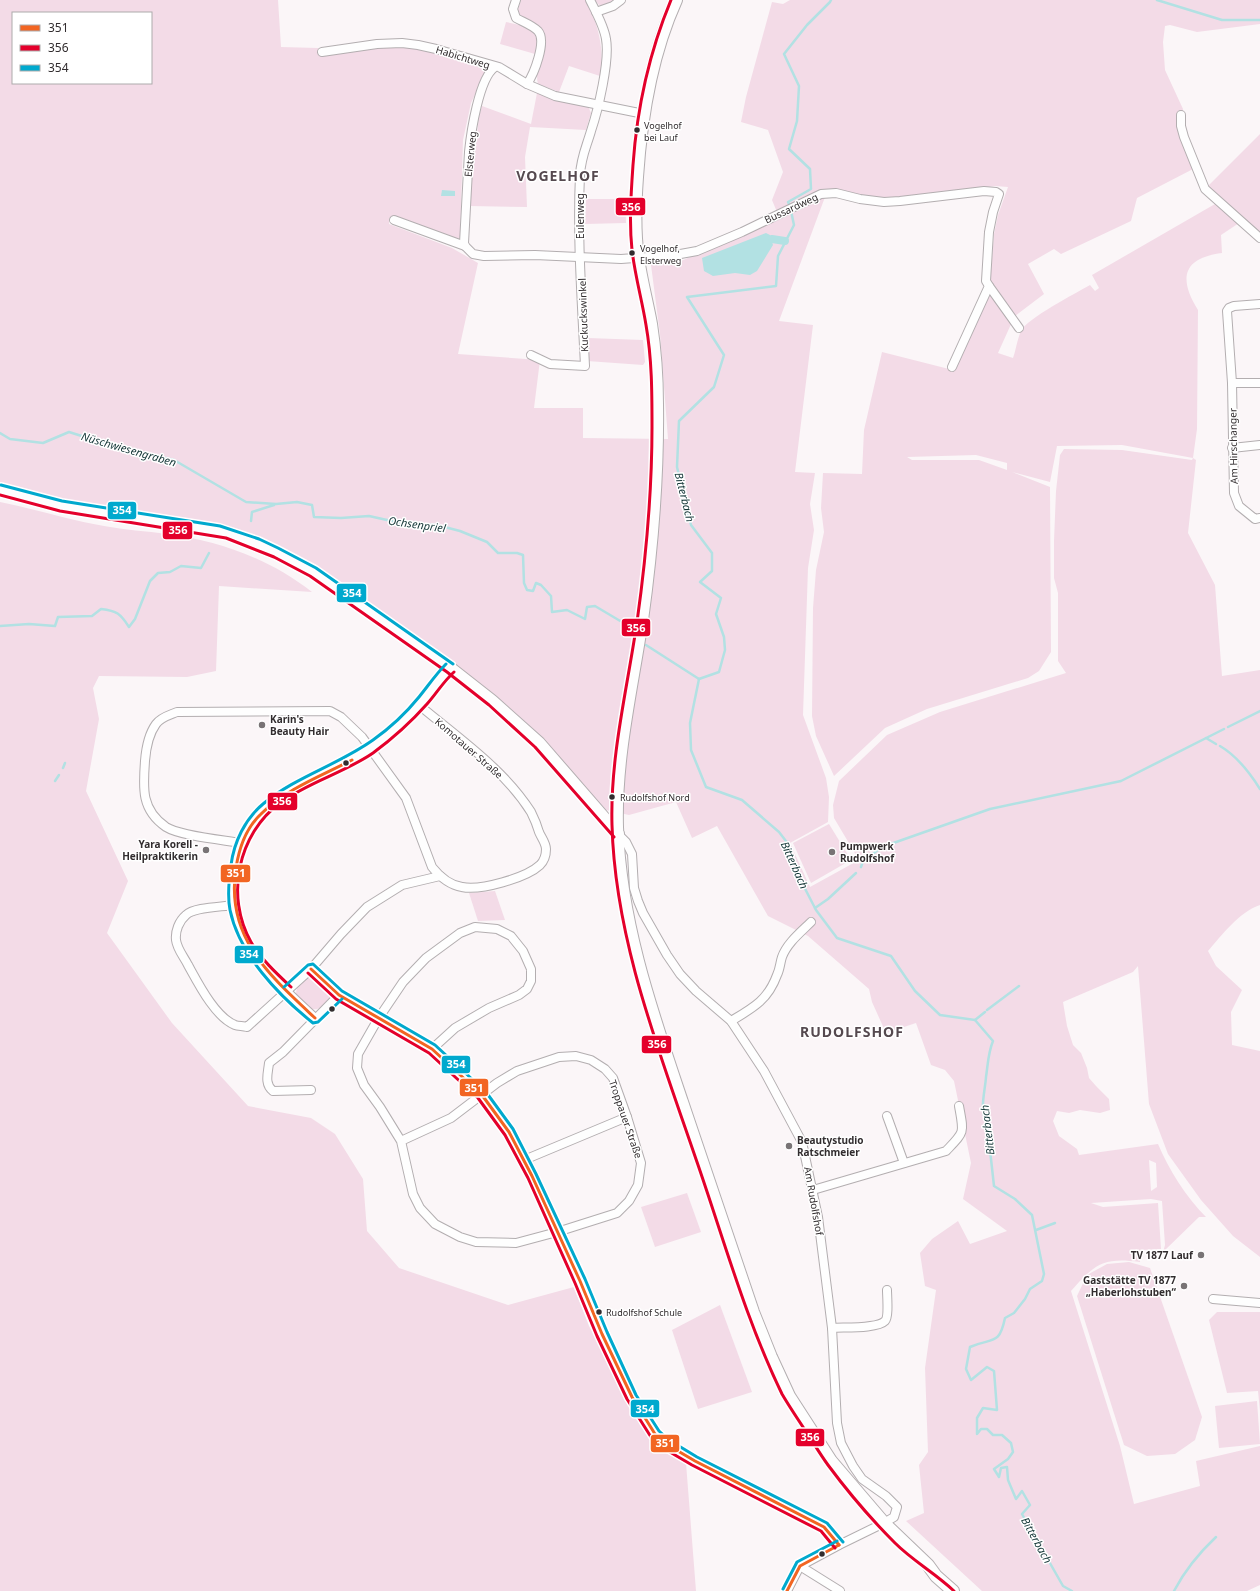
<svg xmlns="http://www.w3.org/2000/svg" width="1260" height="1591" viewBox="0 0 1260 1591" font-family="'Noto Sans',sans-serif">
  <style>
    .green { fill: #f3dbe7; fill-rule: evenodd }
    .water { fill: #b2e1e3 }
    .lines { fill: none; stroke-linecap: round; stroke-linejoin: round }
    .stream { stroke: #b2e1e3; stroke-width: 2.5 }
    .canal { stroke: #b2e1e3; stroke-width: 8 }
    .street-casing { stroke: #b3aeb0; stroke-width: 10 }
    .secondary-casing { stroke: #b3aeb0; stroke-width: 14 }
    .street { stroke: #fefefe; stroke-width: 8 }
    .secondary { stroke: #fefefe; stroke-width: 12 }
    .bus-1-casing { stroke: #fff; stroke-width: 6 }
    .bus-2-casing { stroke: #fff; stroke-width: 6 }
    .bus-3-casing { stroke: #fff; stroke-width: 6 }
    .bus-1 { stroke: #f26522; stroke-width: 3 }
    .bus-2 { stroke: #e4002b; stroke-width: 3 }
    .bus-3 { stroke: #00a9ce; stroke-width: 3 }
    .bus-dot { fill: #322d2f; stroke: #fff; stroke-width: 1.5 }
    .poi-dot { fill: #787375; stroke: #fff; stroke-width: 1.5 }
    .labels { text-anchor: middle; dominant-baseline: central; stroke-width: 3; stroke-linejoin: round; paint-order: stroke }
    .bus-label { font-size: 9px; fill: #322d2f; stroke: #fff; text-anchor: start }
    .street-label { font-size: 10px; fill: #322d2f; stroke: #fff }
    .poi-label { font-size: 10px; font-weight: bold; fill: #322d2f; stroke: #fff; text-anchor: start }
    .water-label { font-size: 11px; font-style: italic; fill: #143637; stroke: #fff }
    .district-label { font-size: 14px; font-weight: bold; letter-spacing: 1px; fill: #55494f; stroke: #fff }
    .line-badge { stroke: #fff; stroke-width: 1.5 }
    .badge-label { font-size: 11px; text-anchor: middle; font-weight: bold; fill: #fff }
  </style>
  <rect width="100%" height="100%" fill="#fbf6f8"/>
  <g class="green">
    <path d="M0,0H278L281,47L318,48L322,54L374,46L413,47L488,66L471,103L463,140L460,240L389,218V224L452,248L478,263L458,354L540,360L534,408H583V438L668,439L660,334L651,265L681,261L788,214L820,198L825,197L779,321L813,325L795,472L815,473L810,504L814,530L808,568L803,715L826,778L829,797L828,822L790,843L810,887L859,860L834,818L833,805L839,781L887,735L940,712L1066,673L1058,661V593L1054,578V541L1056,491L1060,455L1064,449L1122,450L1192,460L1193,458L1122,445L1057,446L1050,482L1012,472L1050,487L1051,652L1039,671L1028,678L927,709L885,728L834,776L816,736L812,716L813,608L816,570L824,532L821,508L823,473L862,474L864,430L882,352L949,369L990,291L1012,322L998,353L1013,358C1016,350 1017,340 1021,331C1026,319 1076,293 1090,285L1095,291L1099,288L1092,275L1215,204L1239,223L1221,235L1222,253C1183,258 1178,278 1198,310L1197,429L1193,458L1196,460L1188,533L1215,585L1222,676L1260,670V905C1239,912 1222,935 1208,951L1216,966L1242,990L1231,1012L1232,1045L1260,1051V1257L1233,1236L1201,1200L1168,1154L1149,1104L1138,966L1133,972L1063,1002L1067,1026L1073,1045L1081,1053L1087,1068L1089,1078L1096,1086L1109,1099L1110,1110L1100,1113L1080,1110L1069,1113L1057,1111L1053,1121L1059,1136L1077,1149L1079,1155L1158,1144C1169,1170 1186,1197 1206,1217H1199L1163,1252L1165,1245L1162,1201L1151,1199L1091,1203L1103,1207L1158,1203L1161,1249L1141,1250L1140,1262C1103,1257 1095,1264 1071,1291L1120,1446L1134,1504L1200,1486L1196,1461L1260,1446V1585L1247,1591H982L906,1521L924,1513L919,1465L928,1452L925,1368L936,1290L925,1286L920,1253L932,1239L958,1221L970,1244L1007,1231L963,1199L971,1163L954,1081L945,1070L931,1065L916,1023L886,1033L872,1002L869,989L808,936L768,916L717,826L692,838L676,802L629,815L601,809L539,735L459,667L325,572L276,546L220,525L183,519L98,508L55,498L0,483ZM13,13H151V83H13ZM976,455L1007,463V470L979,460H912L907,457ZM1149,1160L1156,1163L1157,1187L1151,1191Z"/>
    <path d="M521,0H586C598,24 605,49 600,76L569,66L559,92L538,84C532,64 560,40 535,23C530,19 523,18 518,15V10Z"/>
    <path d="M595,0H614L604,5H599Z"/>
    <path d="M790,0H1260V24L1197,32L1170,25L1165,26L1163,42L1165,70L1183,109L1179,124L1195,168L1137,198L1131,221L1061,254L1054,249L1028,264L1044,294L1015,316L990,283L994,234L998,215L1008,187L995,186L926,196L884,200L832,191L777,212L772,200L783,172L768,130L741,122L746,97L772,2L783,4Z"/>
    <path d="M506,22L529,27L536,33L538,43L535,54L500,44Z"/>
    <path d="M537,93L588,106L591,113L586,130L530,127L525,157L527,207L469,206L479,116L482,106L531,124Z"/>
    <path d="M1260,134V232L1212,191L1208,186Z"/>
    <path d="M586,199H625L626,223L585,224Z"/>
    <path d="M588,338L643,340L645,362L643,365L587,361Z"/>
    <path d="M0,502C35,509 69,520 104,526C125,530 146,531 167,534C220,541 270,559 312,592L219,586L216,671L187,677L99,676L93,688L99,719L86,791L128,881L107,933L172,1023L248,1106L311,1118L335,1134L363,1179L367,1231L399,1268L508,1305L574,1287L589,1326L653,1440L686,1463L696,1591H0Z"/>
    <path d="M829,824L851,860L811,883L793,843Z"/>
    <path d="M495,891L505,920L478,921L469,893Z"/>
    <path d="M312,976C318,979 329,987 330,994C331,997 329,1000 327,1002C315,1017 303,1006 296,994C296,985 304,977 312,976Z"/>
    <path d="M687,1193L701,1232L655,1247L641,1207Z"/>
    <path d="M1129,1262L1150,1268L1202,1417L1195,1440L1175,1454L1147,1456L1124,1445L1077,1296L1087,1275L1107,1264Z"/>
    <path d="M720,1305L752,1392L698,1409L672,1330Z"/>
    <path d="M1217,1312H1260V1411L1258,1391L1227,1393L1209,1320Z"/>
    <path d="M1257,1401L1260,1444L1219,1448L1215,1406Z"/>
  </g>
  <g class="water">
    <path d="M442,190L455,191V196H441Z"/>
    <path d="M766,233L770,235L773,245L757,271L750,275L735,273L713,276L704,271L702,258Z"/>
  </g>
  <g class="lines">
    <g class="stream">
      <path d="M1157,0L1222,20H1260"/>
      <path d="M790,206L788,202L811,189L810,169L789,149L797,121L799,86L784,54L807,25L830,2L831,0"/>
      <path d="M0,433L10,439L43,443L69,432L107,444L174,460L246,502L276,504L297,502L312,505L314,517L341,518L369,516L405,524L437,525L460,531L487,542L498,553H517L523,555L524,583L527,590L533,591L536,583L541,585L551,596L552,612L567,610L585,619L587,607L595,606L632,628"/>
      <path d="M251,521L252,512L274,505"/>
      <path d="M0,626L29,624L55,626L58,617L92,616L101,609C117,611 120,613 129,627L135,619L150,581L158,573L170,572L181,566L201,568L209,553"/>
      <path d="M646,645L699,679"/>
      <path d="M699,679L690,723L691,750L706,787L742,800L779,832L789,845L799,877L816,910L837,938L891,956L915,991L940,1015L975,1020L993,1041C988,1053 988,1064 986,1077C985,1092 979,1110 987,1123L994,1186L1015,1199L1032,1215L1044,1274L1042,1281L1030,1289L1025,1299L1014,1313L1005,1318C999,1347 992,1337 970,1347L966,1369L971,1380L987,1367L994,1371L997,1410L983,1408L977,1418V1434L981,1429H987L993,1435H1002L1011,1443L1013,1452L1008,1459L994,1469L999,1477L1001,1468L1007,1467L1008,1480L1016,1499L1022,1491L1030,1505L1022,1514L1063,1586L1072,1591"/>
      <path d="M699,679L719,672L725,650L724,637L716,614L721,598L700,582L712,571V553L691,525L677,467L679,421L714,387L724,355L687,297L776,286L778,256L794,225L791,211"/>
      <path d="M1228,727L1260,711"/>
      <path d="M1206,738L1216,744"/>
      <path d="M1220,746C1237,756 1250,773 1260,789"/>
      <path d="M63,768L65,763"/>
      <path d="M55,781L59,775"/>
      <path d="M861,867L863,861L882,847L990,809L1121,781L1224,729"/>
      <path d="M815,908L828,899L856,873"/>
      <path d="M987,1010L1019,986"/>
      <path d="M975,1020L985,1012"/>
      <path d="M1036,1230L1055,1223"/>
      <path d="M1174,1591C1185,1570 1199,1553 1216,1537"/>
    </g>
    <path class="canal" d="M772,239L785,241"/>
    <g class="street-casing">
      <g id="street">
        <path d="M516,0L513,9L516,18C523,22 532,25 538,31C547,41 534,74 527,84"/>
        <path d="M596,12L613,6L621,0"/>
        <path d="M322,52L377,44L402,43L418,45L436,49L499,67L527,84L555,96L644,114"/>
        <path d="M495,67C479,78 471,132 469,152L464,243L465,246L473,254L484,256L535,255L621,259L675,255L697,251L742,232L821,194L836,193L860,199L884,202L900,201L984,191L996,192L999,194L993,212L989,232L986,281L989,286L952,367"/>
        <path d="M1181,115V126L1184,137L1205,189L1260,238"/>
        <path d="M394,220L465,246"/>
        <path d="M989,286L1019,328"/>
        <path d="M1260,304L1234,306L1229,308L1227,311L1232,383L1234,493L1239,506L1255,519L1260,518"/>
        <path d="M531,355L550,364L585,366C582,302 577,238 580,175C581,157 586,148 591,131C598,110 610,61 606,39C604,26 596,12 590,0"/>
        <path d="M1232,383H1260"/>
        <path d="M1232,448L1260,445"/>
        <path d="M618,834L626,842L632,854L634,888L638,901L643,913L667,955L680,974L696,991L731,1021L764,1071L802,1142L818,1217L832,1328L837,1423L841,1443L853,1466L862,1479L886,1496L897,1507L894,1517L884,1523L839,1545L800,1566L787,1591"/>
        <path d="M241,843C224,840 180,836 166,827C141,810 143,788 145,761C146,748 148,735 156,724C161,717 170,715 177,712L330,711L341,717L362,737L406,798L432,867C440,877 449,885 462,887C480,891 526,878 540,865C544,861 546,854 546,849C546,843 541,837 539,832C537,825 534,818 531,812C504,769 457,737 419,705"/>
        <path d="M233,905C222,907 194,907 186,915C179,921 175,931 176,940C177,949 184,957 188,965C198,983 215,1017 235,1025C238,1026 243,1026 247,1027L311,969L341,934L367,907L402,885L440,876"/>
        <path d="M311,969L339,995L432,1049L482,1095L509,1132L532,1176L580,1281L602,1334L632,1397L655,1434L666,1444L695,1461L824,1527L839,1545"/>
        <path d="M315,1018C267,973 218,932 237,858C242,839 251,820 267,807C298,783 337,771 369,749C387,737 404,721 419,705C430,693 438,679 450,668"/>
        <path d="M731,1021C753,1008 768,1000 777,975C780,969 780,963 782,957C787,943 801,932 811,922"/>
        <path d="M311,1090L273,1091C264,1084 268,1073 269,1063L283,1052L339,995"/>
        <path d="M887,1116L904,1163"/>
        <path d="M401,1141L451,1118L497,1083L517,1071L559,1057L576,1056L591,1060L605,1069L613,1078L627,1117L641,1163L638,1185L629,1201L617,1213L557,1232L516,1243L476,1242L460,1237L435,1224L420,1208L413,1194L401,1141L380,1107L364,1085L357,1068L358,1054L378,1019L403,982L426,958L460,933L475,927L497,929L511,936L523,951L531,969V981L527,989L519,995L489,1008L455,1028L432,1049"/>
        <path d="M524,1160L627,1117"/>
        <path d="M813,1190L946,1151C965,1131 964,1134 959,1106"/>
        <path d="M1213,1299L1260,1303"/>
        <path d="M832,1328C843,1327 877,1329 885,1321C889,1317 887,1296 887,1290"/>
        <path d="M800,1566L840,1591"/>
      </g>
    </g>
    <g class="secondary-casing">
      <g id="secondary">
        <path d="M676,0C651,55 641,117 637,177C635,204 634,231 638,258C641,280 647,302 651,324C655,350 657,378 657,404C658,476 652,548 642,620C632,688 615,757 617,827C620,922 652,1013 682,1102C706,1172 730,1242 753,1312L771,1357L789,1396L831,1461L884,1523L928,1565L936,1576L953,1591"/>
        <path d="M0,490L61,506L227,533L276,552L313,572L450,668L492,701L539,743L618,834"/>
      </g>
    </g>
    <use href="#street" class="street"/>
    <use href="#secondary" class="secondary"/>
    <g class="bus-1-casing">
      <g id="bus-1">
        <path d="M311,969L339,995L432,1049L482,1095L509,1132L532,1176L580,1281L602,1334L632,1397L655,1434L666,1444L695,1461L824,1527L839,1545"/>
        <path d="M315,1018C269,975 225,937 236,868C239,848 246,828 261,814C286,789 321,776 352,760"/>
        <path d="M787,1591L800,1566L839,1545"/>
      </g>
    </g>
    <g class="bus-2-casing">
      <g id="bus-2">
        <path d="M671,0C649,53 637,108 633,165C631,194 629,222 632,250C635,276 642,300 646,325C652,359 652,393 652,427C652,493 646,558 637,622C627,690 610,757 612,825C615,941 660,1053 697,1162C724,1240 746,1320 782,1394C789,1406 797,1418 805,1430C813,1442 820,1454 828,1465C848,1492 871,1519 895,1543C913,1561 935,1573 954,1591"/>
        <path d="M0,495L60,511L226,538L274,557L310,576L447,672L489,705L535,747L614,837"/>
        <path d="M308,973L336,999L429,1053L478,1098L505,1135L528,1178L575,1283L597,1336L627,1399L651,1437L663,1448L692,1465L821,1531L835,1548"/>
        <path d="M291,987C276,973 261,959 251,942C225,896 238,834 280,803C308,782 344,773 373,753C392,739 411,722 427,704C436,694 443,682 454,672"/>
      </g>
    </g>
    <g class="bus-3-casing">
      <g id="bus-3">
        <path d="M1,485L62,501L220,526L259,539L278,548L316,568L453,664"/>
        <path d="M284,987L308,965L313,964L342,991L435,1045L486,1092L513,1129L536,1174L585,1279L607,1332L636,1395L659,1431L669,1440L697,1457L827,1523L843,1542"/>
        <path d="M342,999L318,1022L313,1023C278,995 239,954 230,910C227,895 229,879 231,865C234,842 245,819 263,804C295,777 338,765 373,740C390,728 406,713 419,697C428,686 436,674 446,664"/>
        <path d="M783,1589L797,1562L837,1541"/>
      </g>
    </g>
    <use href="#bus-1" class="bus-1"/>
    <use href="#bus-2" class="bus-2"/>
    <use href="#bus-3" class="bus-3"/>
  </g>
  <g class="bus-dot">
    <circle cx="637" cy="130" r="3.5"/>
    <circle cx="632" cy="253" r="3.5"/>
    <circle cx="346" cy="763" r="3.5"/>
    <circle cx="612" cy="797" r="3.5"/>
    <circle cx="332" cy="1009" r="3.5"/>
    <circle cx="599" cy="1312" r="3.5"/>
    <circle cx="822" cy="1554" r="3.5"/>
  </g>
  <g class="poi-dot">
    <circle cx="262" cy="725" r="4"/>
    <circle cx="206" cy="850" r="4"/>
    <circle cx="832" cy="852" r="4"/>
    <circle cx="789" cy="1146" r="4"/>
    <circle cx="1201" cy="1255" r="4"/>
    <circle cx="1184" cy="1286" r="4"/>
  </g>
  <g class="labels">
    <g class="bus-label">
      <text x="644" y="125">Vogelhof<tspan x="644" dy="12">bei Lauf</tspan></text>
      <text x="640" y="248">Vogelhof,<tspan x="640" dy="12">Elsterweg</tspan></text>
      <text x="620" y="797">Rudolfshof Nord</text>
      <text x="606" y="1312">Rudolfshof Schule</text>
    </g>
    <g class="street-label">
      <text transform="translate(463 57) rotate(17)">Habichtweg</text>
      <text transform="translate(470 154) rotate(-84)">Elsterweg</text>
      <text transform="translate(791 208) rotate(-25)">Bussardweg</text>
      <text transform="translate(580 216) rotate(-90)">Eulenweg</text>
      <text transform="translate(583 315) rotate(-92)">Kuckuckswinkel</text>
      <text transform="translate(1233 446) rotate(-91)">Am Hirschanger</text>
      <text transform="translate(469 748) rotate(41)">Komotauer Straße</text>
      <text transform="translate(626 1119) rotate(71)">Troppauer Straße</text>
      <text transform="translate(814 1201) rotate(80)">Am Rudolfshof</text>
    </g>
    <g class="poi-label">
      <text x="270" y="719">Karin's<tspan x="270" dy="12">Beauty Hair</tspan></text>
      <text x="198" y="844" text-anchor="end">Yara Korell -<tspan x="198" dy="12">Heilpraktikerin</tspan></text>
      <text x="840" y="846">Pumpwerk<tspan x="840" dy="12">Rudolfshof</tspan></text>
      <text x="797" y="1140">Beautystudio<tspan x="797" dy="12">Ratschmeier</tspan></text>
      <text x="1193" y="1255" text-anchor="end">TV 1877 Lauf</text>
      <text x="1176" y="1280" text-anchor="end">Gaststätte TV 1877<tspan x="1176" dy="12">„Haberlohstuben“</tspan></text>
    </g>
    <g class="water-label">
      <text transform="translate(129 449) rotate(16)">Nüschwiesengraben</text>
      <text transform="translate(685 497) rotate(76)">Bitterbach</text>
      <text transform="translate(417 524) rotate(8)">Ochsenpriel</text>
      <text transform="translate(795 865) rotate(66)">Bitterbach</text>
      <text transform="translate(987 1130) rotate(-97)">Bitterbach</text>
      <text transform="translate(1037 1540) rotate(61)">Bitterbach</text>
    </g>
    <g class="district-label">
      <text x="558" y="175">VOGELHOF</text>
      <text x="852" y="1031">RUDOLFSHOF</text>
    </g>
  </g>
  <g class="line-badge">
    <rect x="615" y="197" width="31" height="19" rx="4" fill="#e4002b"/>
    <rect x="107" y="501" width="30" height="19" rx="4" fill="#00a9ce"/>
    <rect x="162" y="521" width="31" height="19" rx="4" fill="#e4002b"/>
    <rect x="336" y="583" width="31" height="20" rx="4" fill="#00a9ce"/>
    <rect x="621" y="618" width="30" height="19" rx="4" fill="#e4002b"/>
    <rect x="267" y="792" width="31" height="19" rx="4" fill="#e4002b"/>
    <rect x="220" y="864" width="31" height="19" rx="4" fill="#f26522"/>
    <rect x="234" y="945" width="30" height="19" rx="4" fill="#00a9ce"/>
    <rect x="641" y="1035" width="31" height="19" rx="4" fill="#e4002b"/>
    <rect x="441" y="1055" width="30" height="19" rx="4" fill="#00a9ce"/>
    <rect x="459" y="1078" width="30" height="19" rx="4" fill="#f26522"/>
    <rect x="630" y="1399" width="30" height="19" rx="4" fill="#00a9ce"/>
    <rect x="795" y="1428" width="30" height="19" rx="4" fill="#e4002b"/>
    <rect x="650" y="1434" width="30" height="19" rx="4" fill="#f26522"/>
  </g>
  <g class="badge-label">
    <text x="631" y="211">356</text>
    <text x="122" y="514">354</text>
    <text x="178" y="534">356</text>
    <text x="352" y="597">354</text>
    <text x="636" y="632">356</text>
    <text x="282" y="805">356</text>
    <text x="236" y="877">351</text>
    <text x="249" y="958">354</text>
    <text x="657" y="1048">356</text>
    <text x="456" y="1068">354</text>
    <text x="474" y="1092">351</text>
    <text x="645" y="1413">354</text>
    <text x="810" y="1441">356</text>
    <text x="665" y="1447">351</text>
  </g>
  <rect x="12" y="12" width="140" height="72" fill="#ffffff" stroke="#adabac"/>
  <rect x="20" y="25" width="20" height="6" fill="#f26522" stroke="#adabac"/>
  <text x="48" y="32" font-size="12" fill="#322d2f">351</text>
  <rect x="20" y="45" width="20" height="6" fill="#e4002b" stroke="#adabac"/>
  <text x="48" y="52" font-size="12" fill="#322d2f">356</text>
  <rect x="20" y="65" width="20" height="6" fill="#00a9ce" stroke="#adabac"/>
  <text x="48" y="72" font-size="12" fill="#322d2f">354</text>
</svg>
